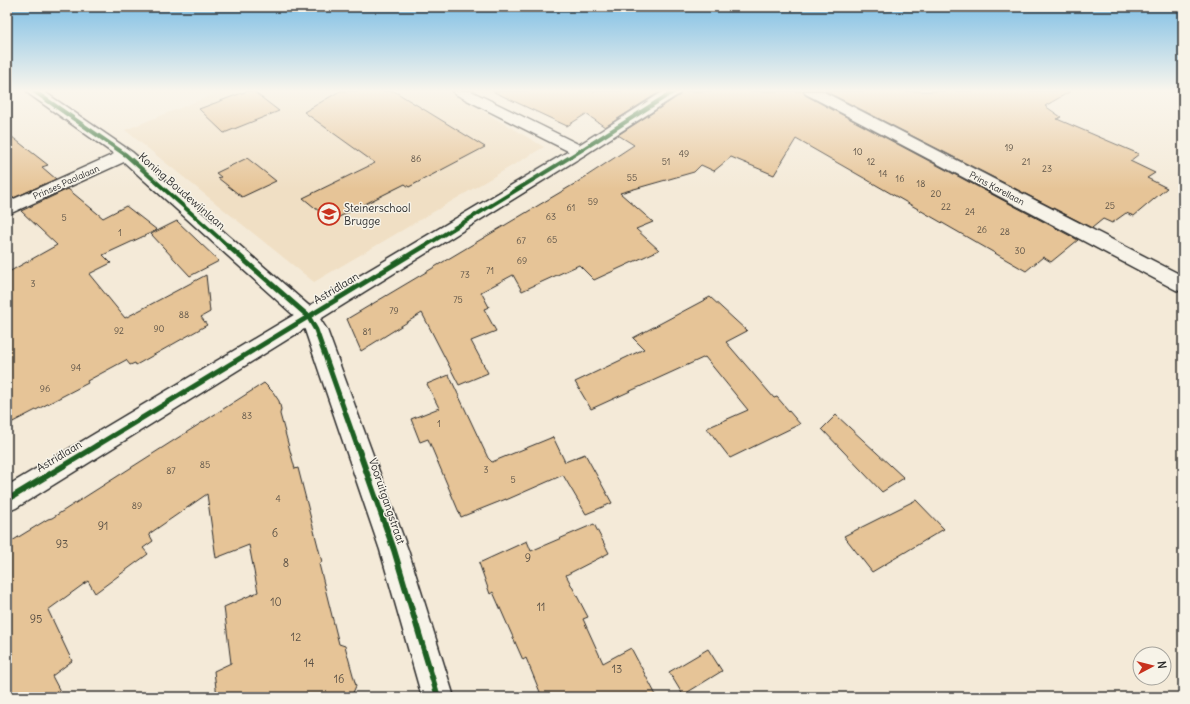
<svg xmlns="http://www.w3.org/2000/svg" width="1190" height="704" viewBox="0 0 1190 704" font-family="Delius,sans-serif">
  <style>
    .built { fill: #f0dfc4 }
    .building { fill: #e6c497; stroke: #2b2b2b }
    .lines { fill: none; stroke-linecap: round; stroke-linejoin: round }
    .street-casing { stroke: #2b2b2b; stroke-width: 3 }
    .secondary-casing { stroke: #2b2b2b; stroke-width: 3 }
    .street { fill: #f7f3e8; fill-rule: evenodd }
    .secondary { fill: #f7f3e8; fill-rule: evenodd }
    .cycleway-far2-casing { stroke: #f7f3e8; stroke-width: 6 }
    .cycleway-far1-casing { stroke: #f7f3e8; stroke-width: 8 }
    .cycleway-casing { stroke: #f7f3e8; stroke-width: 9 }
    .cycleway-far2 { stroke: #1b5e20; stroke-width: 4 }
    .cycleway-far1 { stroke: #1b5e20; stroke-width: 5 }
    .cycleway { stroke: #1b5e20; stroke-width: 6 }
    .labels { text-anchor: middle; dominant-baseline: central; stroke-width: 3; stroke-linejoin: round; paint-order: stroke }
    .number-label { font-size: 9px; fill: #5a5146 }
    .far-street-label { font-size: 9px; fill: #2b2b2b; stroke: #f7f3e8 }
    .street-label { font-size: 11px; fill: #2b2b2b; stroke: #f7f3e8 }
    .poi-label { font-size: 11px; fill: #2b2b2b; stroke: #f7f3e8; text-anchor: start }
    .near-number-label { font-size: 11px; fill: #5a5146 }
  </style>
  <rect width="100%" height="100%" fill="#f4ead8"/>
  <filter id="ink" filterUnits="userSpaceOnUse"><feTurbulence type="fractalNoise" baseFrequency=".025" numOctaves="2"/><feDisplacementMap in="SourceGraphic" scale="8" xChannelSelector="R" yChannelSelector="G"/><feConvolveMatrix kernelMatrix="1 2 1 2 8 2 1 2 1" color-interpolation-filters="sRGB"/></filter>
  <g filter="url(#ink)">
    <path class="built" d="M222,91H449L544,147L314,282L125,130Z"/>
    <g class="building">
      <path d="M247,91H253L279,111L224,133L199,109Z"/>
      <path d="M340,91H394L485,147L409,187L405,184L331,221L303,198L375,163L304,112Z"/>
      <path d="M492,91H661L605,127L586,114L567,126Z"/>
      <path d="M682,91H803L805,95L1078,240L1051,262L1043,257L1026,271L796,139L774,175L731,157L714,171L701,165L694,172L620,193L653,222L636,229L659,250L594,280L579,265L522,291L513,275L481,292L489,307L484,309L496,331L471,341L488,373L459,385L422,313L361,351L347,319L576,183L634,145L618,135L680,95Z"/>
      <path d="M825,91H1071L1045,106L1061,117L1057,119L1139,154L1130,161L1155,173L1147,178L1167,188L1134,216L1126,213L1112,223L1103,219L1092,228Z"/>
      <path d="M7,133L48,165L42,167L56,179L9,200L7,198Z"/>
      <path d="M247,158L276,181L242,197L218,178L221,177L216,173Z"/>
      <path d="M68,189L103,218L126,206L157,230L103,255L111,263L89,274L125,318L206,275L210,312L201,317L207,325L136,365L135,363L130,365L126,360L87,381L88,383L7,425V273L57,245L21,211Z"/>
      <path d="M177,221L219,261L190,276L151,234Z"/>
      <path d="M710,297L747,331L726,342L774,398L777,397L800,424L730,458L707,428L748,410L705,357L591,409L575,382L644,349L633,338Z"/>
      <path d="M449,375L488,458L492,462L553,437L565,462L585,454L612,503L586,514L563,475L506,500V499L461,517L428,439L420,442L411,419L439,408L427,384Z"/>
      <path d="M264,383L273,392L279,401L281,409L280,414L295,469L298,468L322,562L319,564L339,644L345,646L356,686L351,697H217L214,671L231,663L224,607L258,592L249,545L216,558L207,494L149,534L153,541L143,548L148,554L95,593L88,581L48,610L72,661L52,676L63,697H7V544L48,519L52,518Z"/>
      <path d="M836,415L904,478L882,492L822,429Z"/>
      <path d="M916,500L944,529L872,572L844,536Z"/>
      <path d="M594,524L609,553L566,575L588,617L583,619L603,663L631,648L657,697H542L526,658L523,660L493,592L490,594L479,563L527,541L531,551Z"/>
      <path d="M708,649L722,671L683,695L669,672Z"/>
    </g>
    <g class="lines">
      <g class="street-casing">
        <g id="street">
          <path d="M27,91H43L132,152L315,311L327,330L408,550L454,697H422L380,550L305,330L300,321L124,162L7,215V202L114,154L29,94Z"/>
          <path d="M453,91H471L586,148L588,151L586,154L580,156L574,154L455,94Z"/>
          <path d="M804,91H822L1183,276V292L1176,290L806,94Z"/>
        </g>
      </g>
      <g class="secondary-casing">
        <path id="secondary" d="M664,91H681L679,94L586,154L16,508L7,512V486L574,148Z"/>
      </g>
      <use href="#street" class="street"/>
      <use href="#secondary" class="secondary"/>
      <g class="cycleway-far2-casing">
        <g id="cycleway-far2">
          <path d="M34,91L126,155L228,246"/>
          <path d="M425,246L580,151L674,91"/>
        </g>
      </g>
      <g class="cycleway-far1-casing">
        <g id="cycleway-far1">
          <path d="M227,245L308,316L316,330L357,446"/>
          <path d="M96,446L426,245"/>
        </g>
      </g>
      <g class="cycleway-casing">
        <g id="cycleway">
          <path d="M357,445L394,550L438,697"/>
          <path d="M7,500L98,445"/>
        </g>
      </g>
      <use href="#cycleway-far2" class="cycleway-far2"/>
      <use href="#cycleway-far1" class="cycleway-far1"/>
      <use href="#cycleway" class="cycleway"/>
    </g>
  </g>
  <linearGradient id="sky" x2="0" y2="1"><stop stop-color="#7fbfe5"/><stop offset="0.48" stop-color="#faf6ed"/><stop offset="1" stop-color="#faf6ed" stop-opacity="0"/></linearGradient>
  <rect width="1190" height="189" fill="url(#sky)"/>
  <defs>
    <g id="school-ring" transform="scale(1.15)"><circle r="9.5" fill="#f7f3e8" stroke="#c8321e" stroke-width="1.5"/><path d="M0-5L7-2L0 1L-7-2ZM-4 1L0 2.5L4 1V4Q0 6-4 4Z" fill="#c8321e"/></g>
  </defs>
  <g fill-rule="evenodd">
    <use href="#school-ring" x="329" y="214"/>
  </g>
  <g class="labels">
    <g class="number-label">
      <text x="1009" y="147">19</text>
      <text x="858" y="151">10</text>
      <text x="684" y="153">49</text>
      <text x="416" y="158">86</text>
      <text x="666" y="161">51</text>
      <text x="871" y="161">12</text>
      <text x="1026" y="161">21</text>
      <text x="1047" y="168">23</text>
      <text x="883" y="173">14</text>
      <text x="632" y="177">55</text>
      <text x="900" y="178">16</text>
      <text x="921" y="183">18</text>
      <text x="936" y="193">20</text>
      <text x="593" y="201">59</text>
      <text x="1110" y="205">25</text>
      <text x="946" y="206">22</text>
      <text x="571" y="207">61</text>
      <text x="970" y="211">24</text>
      <text x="551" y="216">63</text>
      <text x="64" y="217">5</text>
      <text x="982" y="229">26</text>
      <text x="1005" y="231">28</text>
      <text x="120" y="232">1</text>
      <text x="552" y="239">65</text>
      <text x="521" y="240">67</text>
      <text x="1020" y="250">30</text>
      <text x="522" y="260">69</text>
      <text x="490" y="270">71</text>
      <text x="465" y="274">73</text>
      <text x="33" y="283">3</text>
      <text x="458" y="299">75</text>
      <text x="394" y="310">79</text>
      <text x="184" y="314">88</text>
      <text x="159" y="328">90</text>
      <text x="119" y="330">92</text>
      <text x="367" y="331">81</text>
      <text x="76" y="367">94</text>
      <text x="45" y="388">96</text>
      <text x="247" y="415">83</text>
      <text x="439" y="423">1</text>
      <text x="205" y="464">85</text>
      <text x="486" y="469">3</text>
      <text x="171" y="470">87</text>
      <text x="513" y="479">5</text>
      <text x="278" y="498">4</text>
      <text x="137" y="505">89</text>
    </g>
    <g class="far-street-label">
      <text transform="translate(66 182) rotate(-24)">Prinses Paolalaan</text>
      <text transform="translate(997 188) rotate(28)">Prins Karellaan</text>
    </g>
    <g class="street-label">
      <text transform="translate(182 191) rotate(41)">Koning Boudewijnlaan</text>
      <text transform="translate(336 288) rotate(-31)">Astridlaan</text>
      <text transform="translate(59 456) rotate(-31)">Astridlaan</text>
      <text transform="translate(387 501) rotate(71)">Vooruitgangstraat</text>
    </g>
    <g class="poi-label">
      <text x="344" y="208">Steinerschool<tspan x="344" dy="13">Brugge</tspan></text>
    </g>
    <g class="near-number-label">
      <text x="103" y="526">91</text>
      <text x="275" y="533">6</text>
      <text x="62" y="544">93</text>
      <text x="528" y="558">9</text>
      <text x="286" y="563">8</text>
      <text x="276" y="602">10</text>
      <text x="541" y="607">11</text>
      <text x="36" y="619">95</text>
      <text x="296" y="637">12</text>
      <text x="309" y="663">14</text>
      <text x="617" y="669">13</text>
      <text x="339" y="679">16</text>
    </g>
  </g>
  <rect width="1190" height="704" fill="none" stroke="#f7f3e8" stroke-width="24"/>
  <rect x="12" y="12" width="1166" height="680" fill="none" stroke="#2b2b2b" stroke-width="1.5" filter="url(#ink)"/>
  <g transform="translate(1152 666) rotate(83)"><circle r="19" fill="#f7f3e8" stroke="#a5a39c"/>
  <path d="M0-3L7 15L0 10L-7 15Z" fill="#c8321e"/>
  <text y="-6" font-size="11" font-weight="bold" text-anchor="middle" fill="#2b2b2b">N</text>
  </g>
</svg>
